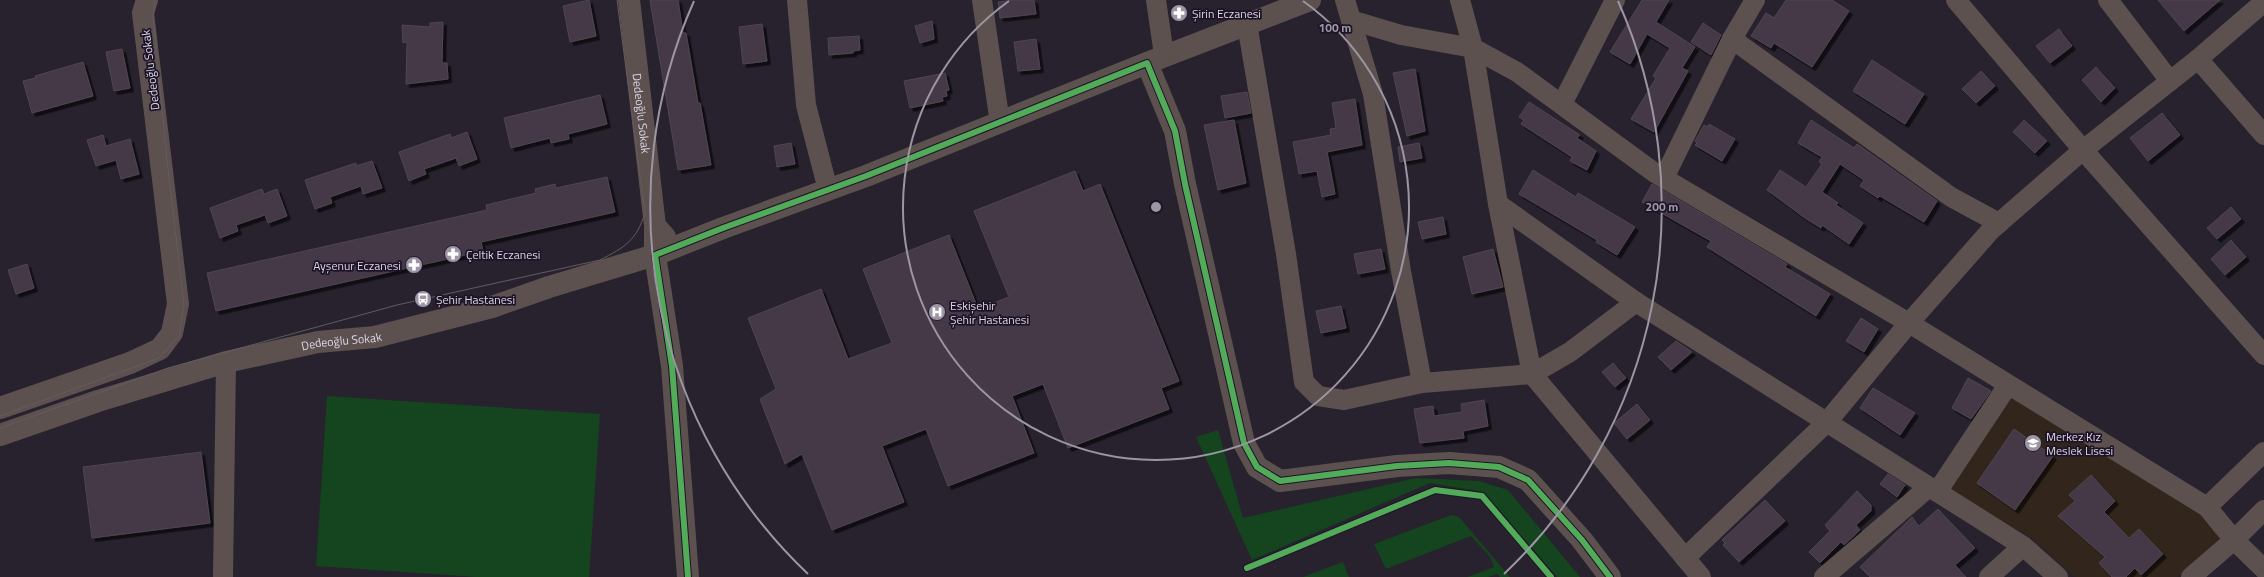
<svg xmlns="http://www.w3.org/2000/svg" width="2264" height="577" viewBox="0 0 2264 577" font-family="'Titillium Web',sans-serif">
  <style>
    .education { fill: #32261c }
    .green { fill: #14451f }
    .building { fill: #453746; stroke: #4e4750; filter: url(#shadow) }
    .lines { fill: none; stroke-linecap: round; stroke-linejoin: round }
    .minor { stroke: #5d5150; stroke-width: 20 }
    .tertiary { stroke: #5d5150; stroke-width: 22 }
    .tram { stroke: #635b5e; stroke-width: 1 }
    .cycleway-casing { stroke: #1d1428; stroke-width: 8 }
    .cycleway { stroke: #51ab58; stroke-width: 6 }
    .ring { fill: none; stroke: #9c96a4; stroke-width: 2 }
    .labels { text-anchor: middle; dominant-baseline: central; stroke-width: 3.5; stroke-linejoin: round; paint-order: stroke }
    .poi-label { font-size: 12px; fill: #dbd5e4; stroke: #1d1428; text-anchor: start }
    .street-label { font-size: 12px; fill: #dbd5e4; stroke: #1d1428 }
    .centre { fill: #9c96a4; stroke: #1d1428; stroke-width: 2 }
    .ring-label { font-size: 12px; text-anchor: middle; font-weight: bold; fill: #9c96a4; stroke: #1d1428; stroke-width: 3.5; stroke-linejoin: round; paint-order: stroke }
  </style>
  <defs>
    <filter id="shadow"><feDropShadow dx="3.5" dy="3.5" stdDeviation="0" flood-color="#0009"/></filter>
  </defs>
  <rect width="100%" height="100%" fill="#27222d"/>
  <path class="education" d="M2013,397L2198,513L2222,538L2177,577H2075L2030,537L1947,488Z"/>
  <g class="green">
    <path d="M327,396L600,414L589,577H476L316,566Z"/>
    <path d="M1218,430L1243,518L1416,478L1479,481L1508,490L1580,577H1557L1484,492L1430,483L1252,560L1196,437Z"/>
    <path d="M1451,515L1459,517L1510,577H1500L1497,574L1488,577H1467L1494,567L1490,557L1471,536L1386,569L1374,544Z"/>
    <path d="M1343,562L1349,577H1303Z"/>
  </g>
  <g class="building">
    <path d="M589,0L596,36L570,42L563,6Z"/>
    <path d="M650,0H678L683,33H686L698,103H700L711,165L678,170Z"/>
    <path d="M1014,0H1034L1036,14L1000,18L998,2Z"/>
    <path d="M1642,0H1669L1656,22L1695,47L1682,68L1688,71L1654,132L1631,119L1656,78L1653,76L1670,48L1647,34L1630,64L1610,52Z"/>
    <path d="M1786,0H1832L1849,11L1812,67L1774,43L1771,48L1751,36L1766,13L1774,18Z"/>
    <path d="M2158,0H2220L2184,31Z"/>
    <path d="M932,21L934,39L920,43L915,26Z"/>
    <path d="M443,22L442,63H447L448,79L406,84L407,42L403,43L402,25L430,27V23Z"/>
    <path d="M1703,23L1721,35L1711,55L1691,42Z"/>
    <path d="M762,24L767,61L743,64L739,27Z"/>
    <path d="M2059,29L2072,46L2050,63L2036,46Z"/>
    <path d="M859,36L860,50L853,51V53L829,55L828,38Z"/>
    <path d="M1036,39L1040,69L1018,71L1014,42Z"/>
    <path d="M122,49L130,88L114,91L106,52Z"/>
    <path d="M1872,60L1924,94L1905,124L1853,91Z"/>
    <path d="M83,62L93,96L32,113L23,81L36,78L35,76Z"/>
    <path d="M2096,67L2115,88L2101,102L2082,80Z"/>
    <path d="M1415,69L1425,131L1407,136L1393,73Z"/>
    <path d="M1981,71L1995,86L1976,103L1962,89Z"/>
    <path d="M945,73L949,90L946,91L947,96L942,97L943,101L910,108L904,81Z"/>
    <path d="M1247,92L1251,113L1225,118L1221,96Z"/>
    <path d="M600,95L607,124L568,134L569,139L551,143L550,138L511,148L504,118Z"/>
    <path d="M1355,99L1362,145L1327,152L1335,194L1322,197L1317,171L1299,174L1293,142L1331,135L1330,129L1336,128L1332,103Z"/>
    <path d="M1529,102L1580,135L1577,138L1596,151L1587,170L1570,161L1572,157L1521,124L1524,120L1519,117Z"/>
    <path d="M2162,113L2180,135L2148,161L2130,138Z"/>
    <path d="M1234,120L1246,183L1218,190L1204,125Z"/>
    <path d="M1811,120L1854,148L1857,144L1937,201L1924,222L1880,196L1878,198L1860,186L1864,180L1840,164L1822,192L1838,203L1836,205L1863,223L1849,244L1822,225L1821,228L1805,218L1767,190L1780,170L1806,187L1822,164L1819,162L1822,157L1798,143Z"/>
    <path d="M2024,120L2047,141L2035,153L2013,132Z"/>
    <path d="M1709,124L1735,139L1722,161L1695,145L1697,143L1695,141L1704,125L1708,127Z"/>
    <path d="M467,132L477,159L459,166L456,158L424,169L426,174L409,181L399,152L450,134L451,138Z"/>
    <path d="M103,135L106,146L130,139L139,174L121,179L116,160L96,166L87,140Z"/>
    <path d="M791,143L795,164L777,167L774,146Z"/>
    <path d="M1419,143L1422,158L1400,162L1398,147Z"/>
    <path d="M372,161L382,188L363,194L361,186L330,197L332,203L315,209L305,180L356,163V166Z"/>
    <path d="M1533,170L1576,197L1578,193L1635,227L1617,255L1596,242L1597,240L1519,194Z"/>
    <path d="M1075,171L1083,191L1100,184L1179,381L1161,388L1169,409L1068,448L1043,384L1012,396L1034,453L948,486L926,429L882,446L904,502L832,530L802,454L785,464L760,399L776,389L748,318L821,289L848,359L892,343L863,269L949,235L978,309L1009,297L974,211Z"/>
    <path d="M607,177L615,212L481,242L483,251L216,311L207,273L487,210L486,205L536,193L535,189L555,184L556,188Z"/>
    <path d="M1652,184L1787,264L1785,267L1830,294L1816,316L1707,247L1711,241L1642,202Z"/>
    <path d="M262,189L264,194L277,189L287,216L268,223L265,215L236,225L238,231L220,238L210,208Z"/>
    <path d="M2231,207L2241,219L2217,239L2207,228Z"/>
    <path d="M1443,217L1446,234L1422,239L1418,222Z"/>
    <path d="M2231,240L2246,257L2225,275L2211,259Z"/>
    <path d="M1381,249L1385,269L1358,274L1354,254Z"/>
    <path d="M1493,249L1503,287L1472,294L1463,257Z"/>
    <path d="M27,264L34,288L16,294L8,270Z"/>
    <path d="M1341,306L1346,328L1321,333L1316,311Z"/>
    <path d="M1861,318L1878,329L1864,352L1846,341Z"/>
    <path d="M1676,341L1692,352L1671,370L1658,357Z"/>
    <path d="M1613,363L1626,378L1615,387L1602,372Z"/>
    <path d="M1968,378L1991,391L1971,419L1952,408Z"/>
    <path d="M1873,388L1915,413L1900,435L1860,408Z"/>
    <path d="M1484,400L1488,426L1463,431L1464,438L1420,443L1414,409L1433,406L1434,416L1462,412L1461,404Z"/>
    <path d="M1637,404L1650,420L1627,439L1614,423Z"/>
    <path d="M2014,429L2053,456L2015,510L1977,483Z"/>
    <path d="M201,452L210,523L92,538L83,467Z"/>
    <path d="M1888,474L1905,485L1897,497L1880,484Z"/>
    <path d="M2091,475L2115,501L2104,512L2129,538L2139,529L2163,554L2141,575L2135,568L2126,577H2112L2099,563L2105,557L2058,516L2075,501L2069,495Z"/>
    <path d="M1857,491L1871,505V511L1856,525L1860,530L1844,545L1841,542L1820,563L1809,552L1830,531L1825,525Z"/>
    <path d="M1765,500L1785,521L1739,562L1723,545L1725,543L1722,540Z"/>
    <path d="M1938,509L1975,548L1955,565L1966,577H1870L1860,567L1912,517L1919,526Z"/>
  </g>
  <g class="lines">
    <g class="minor">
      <path d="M797,0L806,105L828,190"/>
      <path d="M982,0L1000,123"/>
      <path d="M1156,0L1164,55"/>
      <path d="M1345,0L1373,94L1401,271L1422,383L1532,374L1701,577"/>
      <path d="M1460,0L1473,48L1517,72L1655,173L1909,323L2207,507L2234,540L2264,510"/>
      <path d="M1755,0L1732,39L1951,197L1999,223"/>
      <path d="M1956,0L2083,150L2264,355"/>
      <path d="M2108,0L2170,81"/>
      <path d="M1351,20L1401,35L1473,48L1498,204L1532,374L1570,352L1636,302"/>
      <path d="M1247,24L1286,254L1304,382L1318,396L1344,400L1422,383"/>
      <path d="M2198,59L2264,2"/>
      <path d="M1562,104L1615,0"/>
      <path d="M1664,178L1732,39"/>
      <path d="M1498,204L1636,302L2023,546"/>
      <path d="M1937,492L2008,385"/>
      <path d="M2207,507L2264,452"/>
      <path d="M1685,558L1827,422L1909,323L1991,230L2083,150L2198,59L2264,135"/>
      <path d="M223,577L226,362"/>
      <path d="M1824,577L1929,487"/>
      <path d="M1989,577L2023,546L2058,577"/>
      <path d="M2191,577L2234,540L2264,569"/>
    </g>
    <g class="tertiary">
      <path id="s1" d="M629,0L655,226L665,237"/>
      <path d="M1147,63L1310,0"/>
      <path d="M0,408L130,363L160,349L172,333L178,304L143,13L147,0"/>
      <path id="s2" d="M0,435L98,401L226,362L318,342L375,337L492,307L549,287L655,255V226"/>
      <path d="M688,577L672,366L655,255L723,228L866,176L1147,63L1175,131L1185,184L1244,443L1257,467L1280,481L1397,466L1449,463L1499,467L1528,480L1582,540L1610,577"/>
    </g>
    <g class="tram">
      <path d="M0,416L159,358L179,336L184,305L167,160L153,16L155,0"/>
      <path d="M0,428L168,368L397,305L600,260C625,247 636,241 645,213L617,0"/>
    </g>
    <g class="cycleway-casing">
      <g id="cycleway">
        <path d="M1247,568L1435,490L1482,496L1551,577"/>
        <path d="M688,577L672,366L655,255L723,228L866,176L1147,63L1175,131L1185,184L1244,443L1257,467L1280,481L1397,466L1449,463L1499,467L1528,480L1582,540L1610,577"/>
      </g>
    </g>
    <use href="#cycleway" class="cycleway"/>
  </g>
  <g class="ring">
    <path d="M1303 1A253 253 0 1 1 1009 1"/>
    <path d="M808 574A506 506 0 0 1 694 1M1618 1A506 506 0 0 1 1504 574"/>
  </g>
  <defs>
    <g id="pharmacy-disc" transform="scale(0.9)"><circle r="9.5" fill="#9c96a4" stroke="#1d1428"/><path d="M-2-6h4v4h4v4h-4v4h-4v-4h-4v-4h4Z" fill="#fff"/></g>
    <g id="bus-disc" transform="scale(0.9)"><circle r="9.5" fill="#9c96a4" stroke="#1d1428"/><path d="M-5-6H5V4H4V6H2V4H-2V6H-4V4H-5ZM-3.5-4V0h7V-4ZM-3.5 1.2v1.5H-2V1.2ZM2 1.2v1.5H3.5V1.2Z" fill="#fff"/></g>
    <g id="hospital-disc" transform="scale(0.9)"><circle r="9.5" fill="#9c96a4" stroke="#1d1428"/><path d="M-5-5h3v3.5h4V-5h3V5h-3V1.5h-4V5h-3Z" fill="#fff"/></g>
    <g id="school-disc" transform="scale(0.9)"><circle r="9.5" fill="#9c96a4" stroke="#1d1428"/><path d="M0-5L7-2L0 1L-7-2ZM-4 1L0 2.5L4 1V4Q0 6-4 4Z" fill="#fff"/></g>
  </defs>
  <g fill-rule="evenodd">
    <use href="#pharmacy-disc" x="1179" y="13"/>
    <use href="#pharmacy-disc" x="453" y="254"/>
    <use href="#pharmacy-disc" x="414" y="265"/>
    <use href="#bus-disc" x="423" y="299"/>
    <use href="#hospital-disc" x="937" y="312"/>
    <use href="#school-disc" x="2033" y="443"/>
  </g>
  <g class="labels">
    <g class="poi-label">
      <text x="1192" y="13">Şirin Eczanesi</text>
      <text x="466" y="254">Çeltik Eczanesi</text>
      <text x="401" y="265" text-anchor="end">Ayşenur Eczanesi</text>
      <text x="436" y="299">Şehir Hastanesi</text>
      <text x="950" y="305">Eskişehir<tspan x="950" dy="14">Şehir Hastanesi</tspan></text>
      <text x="2046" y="436">Merkez Kız<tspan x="2046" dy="14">Meslek Lisesi</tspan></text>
    </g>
    <g class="street-label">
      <text transform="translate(150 70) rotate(-97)">Dedeoğlu Sokak</text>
      <text stroke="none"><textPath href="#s1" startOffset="114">Dedeoğlu Sokak</textPath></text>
      <text stroke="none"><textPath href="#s2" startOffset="355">Dedeoğlu Sokak</textPath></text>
    </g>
  </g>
  <circle cx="1156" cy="207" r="6" class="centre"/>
  <g class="ring-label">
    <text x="1335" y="32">100 m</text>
    <text x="1662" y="211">200 m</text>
  </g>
</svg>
